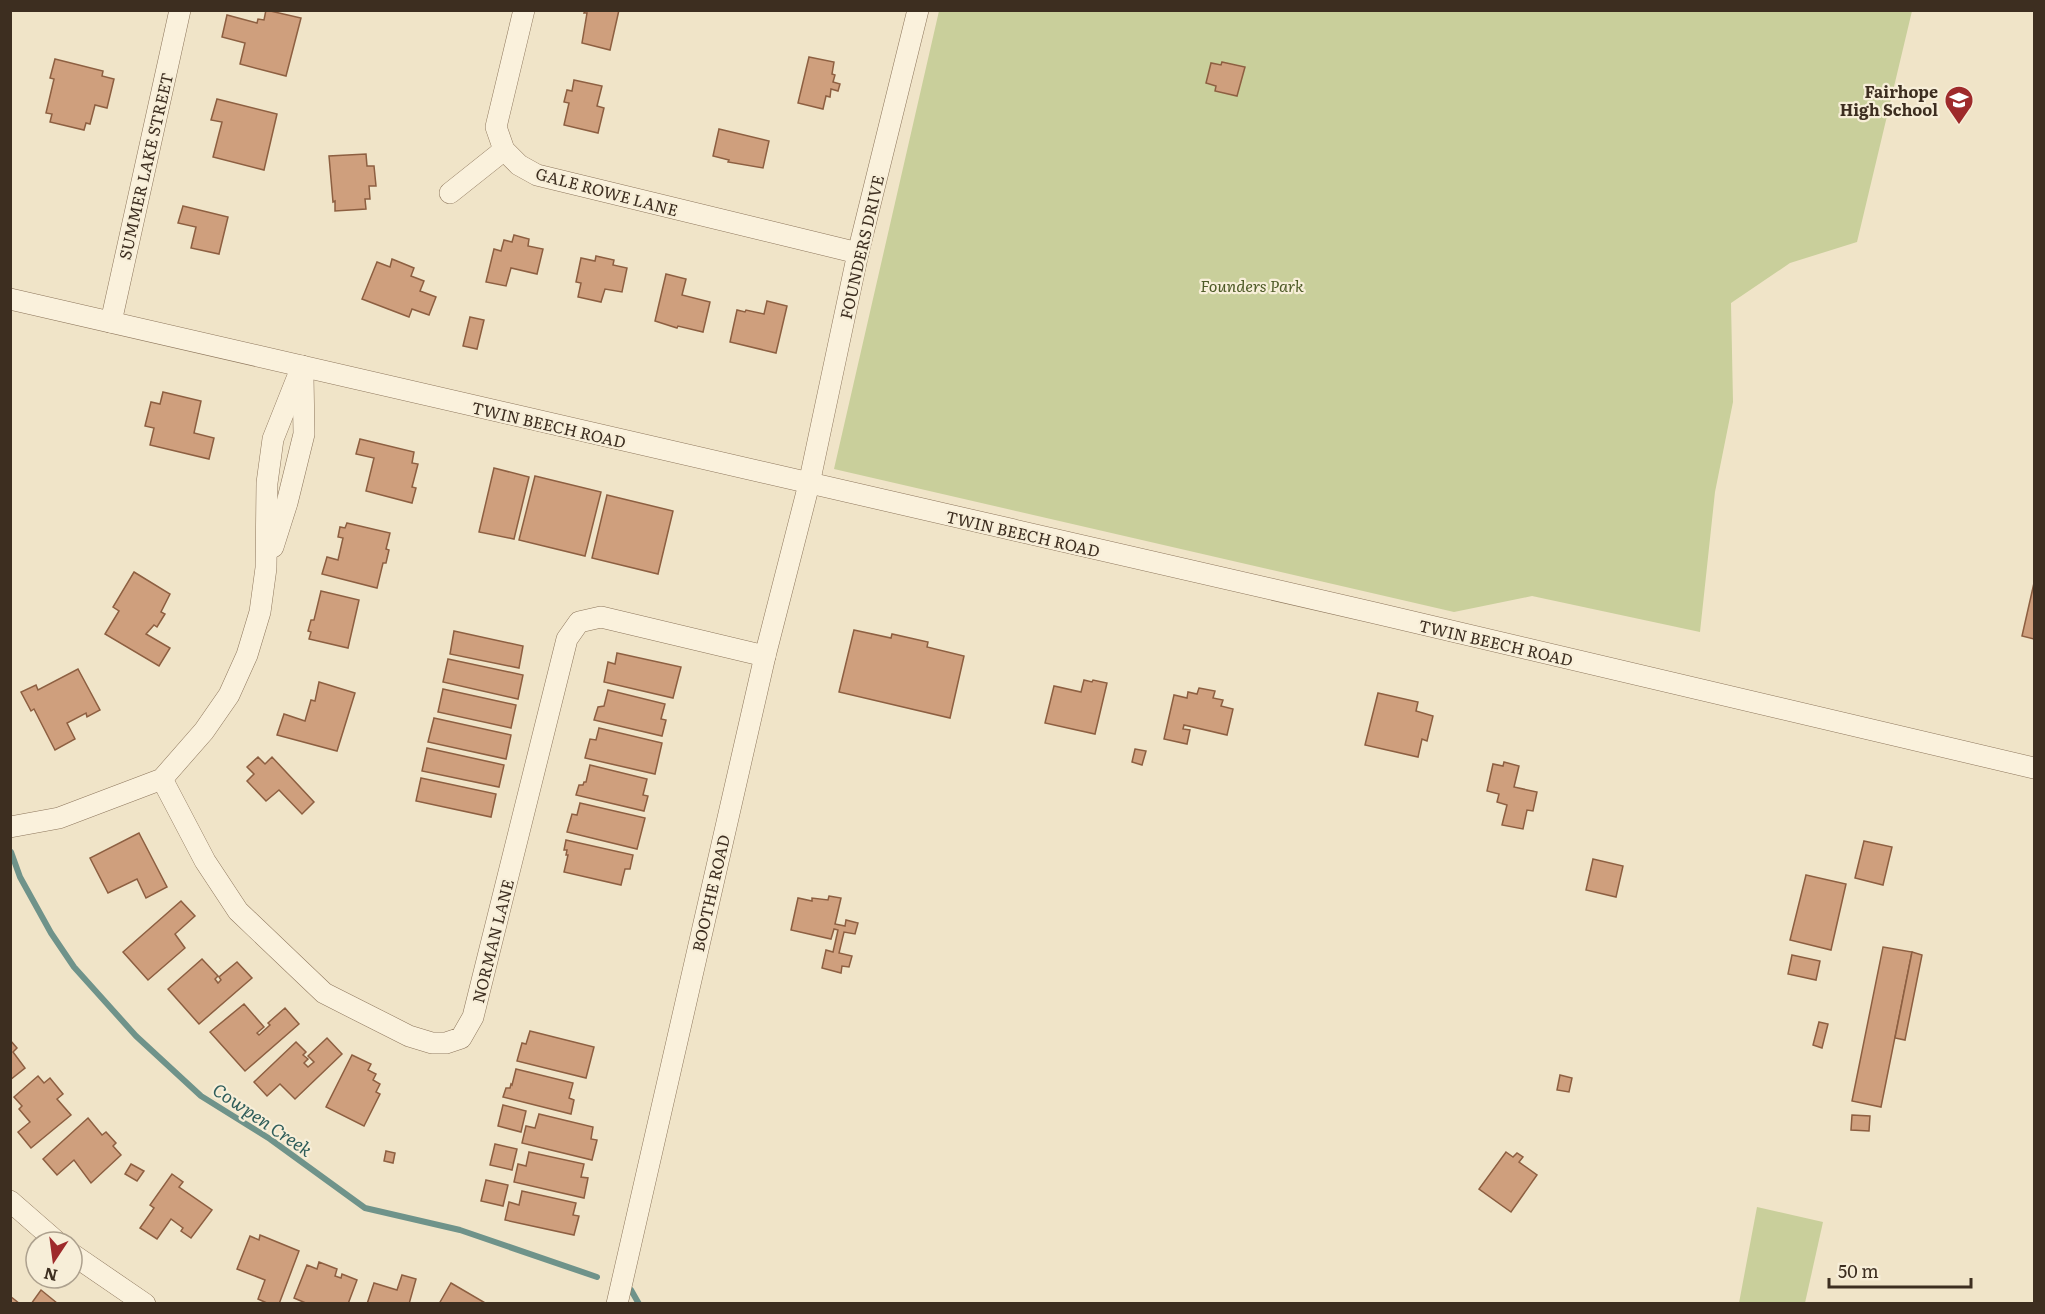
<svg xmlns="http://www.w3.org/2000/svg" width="2045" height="1314" viewBox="0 0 2045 1314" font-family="Literata,serif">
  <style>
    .green { fill: #c9cf9b }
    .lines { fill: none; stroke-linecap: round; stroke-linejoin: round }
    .stream { stroke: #6f938a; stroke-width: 6 }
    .building { fill: #cf9f7d; stroke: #8d5f41; stroke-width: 1.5 }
    .minor-casing { stroke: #8d765c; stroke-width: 22 }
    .minor { stroke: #faf1dc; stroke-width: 21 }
    .labels { text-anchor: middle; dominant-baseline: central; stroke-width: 4.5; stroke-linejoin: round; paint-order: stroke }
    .poi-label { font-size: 16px; font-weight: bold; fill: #3d2e20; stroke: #f7eed8; text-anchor: end }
    .street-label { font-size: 16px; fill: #3d2e20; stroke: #f7eed8 }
    .park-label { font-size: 16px; font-style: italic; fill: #4d5a26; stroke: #f7eed8 }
    .water-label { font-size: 18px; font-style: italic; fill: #2f5d5a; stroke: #f7eed8 }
  </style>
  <rect width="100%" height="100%" fill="#f0e4c8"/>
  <g class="green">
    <path d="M939,11H1912L1857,242L1790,263L1731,303L1733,402L1715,492L1700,632L1532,596L1454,612L834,469Z"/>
    <path d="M1757,1207L1823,1222L1805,1303H1739Z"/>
  </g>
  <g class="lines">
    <g class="stream">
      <path d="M11,852L20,877L51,933L74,967L136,1036L201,1096L270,1139L365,1208L460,1230L597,1277"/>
      <path d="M631,1290L639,1304"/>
    </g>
  </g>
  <g class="building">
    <path d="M266,10L301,18L286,76L240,64L245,43L222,37L227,15L257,23L258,19L264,20Z"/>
    <path d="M585,10H619L610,50L582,43L587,13H584Z"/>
    <path d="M809,57L834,62L832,74L835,75L833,82L840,84L838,91L831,89L830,97L826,96L823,109L798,103Z"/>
    <path d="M55,59L103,71L102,76L114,79L107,108L95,105L90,124L86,123L84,130L50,122L52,114L46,113L54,79L50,78Z"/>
    <path d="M1222,62L1245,67L1237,96L1215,91L1216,86L1206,83L1211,63L1221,65Z"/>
    <path d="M574,80L602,86L597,106L604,108L598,133L564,125L569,103L564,102L567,90L572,91Z"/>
    <path d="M217,99L277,114L264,170L213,157L222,122L211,120Z"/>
    <path d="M719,129L769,141L763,168L728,162L729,160L713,156Z"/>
    <path d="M366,154L367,166H374L376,186H369L370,199H365L366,209L335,211V201L333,202L329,156Z"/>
    <path d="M183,206L228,217L219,254L191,248L196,227L178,223Z"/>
    <path d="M514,235L529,239L528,246L543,249L537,274L511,268L506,286L486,282L494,249L501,251L504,240L512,242Z"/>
    <path d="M596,256L614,260L613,265L627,268L622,292L605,289L601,302L578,297L581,283L576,282L581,258L595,261Z"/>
    <path d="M392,259L414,268L411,276L424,281L420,291L436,297L429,315L412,309L409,317L362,299L377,262L390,267Z"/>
    <path d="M666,274L686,279L682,295L710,302L703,332L678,326L677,328L655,321Z"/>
    <path d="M767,301L787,306L776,353L730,342L737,310L745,312L746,310L764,314Z"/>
    <path d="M470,317L484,320L477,349L463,346Z"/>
    <path d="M163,392L201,401L194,433L214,438L209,459L150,445L154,428L145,426L151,402L160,404Z"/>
    <path d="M360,439L414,452L412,463L418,464L412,487L416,488L412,503L366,491L374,458L356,454Z"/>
    <path d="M494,468L529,477L514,539L479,532Z"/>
    <path d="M535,476L601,492L585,556L519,540Z"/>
    <path d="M607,495L673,511L658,574L592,558Z"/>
    <path d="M347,523L390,533L386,549L389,550L386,563H383L377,588L322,574L327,557L338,560L343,538L338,537L340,527L345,528Z"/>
    <path d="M134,572L170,594L161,612L165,614L157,627L154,625L146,634L170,648L159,666L105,634L119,611L113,607Z"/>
    <path d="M2034,583V639L2022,636Z"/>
    <path d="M321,591L359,600L348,648L309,639L311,632L308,631L311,620H314Z"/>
    <path d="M854,630L891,638L892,634L928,642L927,647L964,656L950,718L839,692Z"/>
    <path d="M454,631L523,646L519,668L450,654Z"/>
    <path d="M617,653L681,667L673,698L604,682L608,662L615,664Z"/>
    <path d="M448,659L523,675L518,699L443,682Z"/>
    <path d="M78,669L100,710L87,717L86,713L67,723L75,739L55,750L34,709L31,711L21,692L36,685L38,690Z"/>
    <path d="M1084,680L1092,682L1093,680L1107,683L1095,734L1045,723L1054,686L1081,692Z"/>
    <path d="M319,682L355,693L337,751L277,735L284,714L305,721L311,700L315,701Z"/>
    <path d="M1199,688L1215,691L1213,698L1223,700L1221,706L1233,709L1227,735L1184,725L1183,729L1190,730L1187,744L1164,739L1174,695L1187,698L1188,692L1197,694Z"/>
    <path d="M443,689L516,705L511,728L438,712Z"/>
    <path d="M608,690L665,704L661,719L666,720L662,736L594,720L598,707L604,706Z"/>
    <path d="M1378,693L1418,702L1416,711L1433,716L1427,741L1422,739L1418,757L1365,745Z"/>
    <path d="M434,718L511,735L506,759L428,742Z"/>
    <path d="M599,728L662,743L655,774L585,758L590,739L596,740Z"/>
    <path d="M427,748L504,765L499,787L422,771Z"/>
    <path d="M1135,749L1146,751L1142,765L1132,762Z"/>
    <path d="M258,757L265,764L272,757L314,802L302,814L279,790L266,801L247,781L254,774L247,767Z"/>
    <path d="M1504,762L1519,766L1514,787L1537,792L1533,811L1527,810L1523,829L1502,825L1507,805L1497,802L1499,794L1487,791L1493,764L1503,766Z"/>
    <path d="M590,765L647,779L643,795L648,796L644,811L576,795L579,785H583L584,782H586Z"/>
    <path d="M421,778L496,794L491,817L416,801Z"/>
    <path d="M580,803L645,818L637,849L567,832L572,814L577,815Z"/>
    <path d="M139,833L167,887L146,898L137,879L108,893L90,858Z"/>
    <path d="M566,840L633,855L630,869H625L621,885L564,872L568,855H566L567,850H564Z"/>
    <path d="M1864,841L1892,847L1883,885L1855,878Z"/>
    <path d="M1593,859L1623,866L1616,897L1586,890Z"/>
    <path d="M1806,875L1846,884L1831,950L1790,940Z"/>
    <path d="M829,896L841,898L835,924L845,926L846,920L858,923L855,934L844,932L839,953L852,956L849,967L842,966L841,973L822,968L826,950L833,952L838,930L834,929L831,939L791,930L798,898L812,901V898L828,900Z"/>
    <path d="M181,901L195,916L175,934L185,948L148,980L123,952Z"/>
    <path d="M1883,947L1912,952L1881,1107L1852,1101Z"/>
    <path d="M1912,952L1922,955L1905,1040L1895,1038Z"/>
    <path d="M1792,955L1820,961L1816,980L1788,974Z"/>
    <path d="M202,959L218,976L215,979L218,983L221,980L219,977L237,962L252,978L199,1024L168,989Z"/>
    <path d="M244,1004L264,1027L257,1033L259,1035L270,1025L268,1023L285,1008L299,1024L245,1071L210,1032Z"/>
    <path d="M1819,1022L1828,1024L1822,1048L1813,1045Z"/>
    <path d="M530,1031L594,1047L586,1078L517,1061L522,1043L526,1044Z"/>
    <path d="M327,1038L342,1054L295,1099L280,1084L267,1096L254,1082L296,1042L306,1052L303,1055L308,1059L304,1063L308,1067L314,1062L308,1056Z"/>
    <path d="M10,1040L17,1048L13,1052L25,1068L10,1080Z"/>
    <path d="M352,1055L371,1064L368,1070L376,1074L373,1080L380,1084L376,1092L380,1094L364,1126L326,1107Z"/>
    <path d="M516,1069L573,1083L569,1098L574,1100L571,1114L503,1097L506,1088H510L511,1084L512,1085Z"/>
    <path d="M1560,1075L1572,1078L1569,1092L1557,1090Z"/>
    <path d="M38,1076L44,1083L50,1078L63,1094L57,1099L71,1115L31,1148L18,1132L30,1122L19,1109L22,1106L14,1097Z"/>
    <path d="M503,1105L526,1111L521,1132L498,1126Z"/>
    <path d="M539,1114L593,1127L591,1139L597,1140L592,1160L522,1143L526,1126L535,1128Z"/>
    <path d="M1852,1115L1870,1116L1869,1131L1851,1130Z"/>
    <path d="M88,1118L102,1135L106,1132L116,1143L113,1146L121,1155L91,1183L74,1160L57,1175L43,1159Z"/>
    <path d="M495,1144L517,1149L512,1170L490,1165Z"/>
    <path d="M386,1151L395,1153L393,1163L384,1161Z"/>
    <path d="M529,1152L584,1164L581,1177L588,1178L584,1198L514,1182L518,1164L526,1166Z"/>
    <path d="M1506,1152L1513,1157L1517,1153L1523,1157L1519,1162L1537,1175L1511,1212L1479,1189Z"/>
    <path d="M131,1164L144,1171L137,1181L125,1174Z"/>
    <path d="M172,1174L183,1182L179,1187L212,1210L191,1238L181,1231L183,1228L171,1219L157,1239L140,1228L154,1208L150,1205Z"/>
    <path d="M486,1180L508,1185L503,1206L481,1201Z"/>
    <path d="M522,1191L576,1203L573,1215L579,1216L574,1235L505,1220L509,1202L519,1205Z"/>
    <path d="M260,1235L299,1251L279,1304H269L258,1299L265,1280L237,1269L250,1236L259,1240Z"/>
    <path d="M319,1262L337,1269L335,1276L341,1278L342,1274L357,1280L348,1304H308L294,1298L307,1265L317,1269Z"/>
    <path d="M402,1275L416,1279L409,1304H367L374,1283L397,1290Z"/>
    <path d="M451,1283L487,1304H439Z"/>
    <path d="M41,1290L57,1303V1304H31Z"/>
    <path d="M10,1296L20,1304H10Z"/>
  </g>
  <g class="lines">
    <g class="minor-casing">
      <g id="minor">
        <path d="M524,10L496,127L504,150L519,165L537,175L858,253"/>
        <path d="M450,193L504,150"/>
        <path d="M10,299L1375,613L2034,768"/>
        <path d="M111,322L180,10"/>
        <path d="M273,547L287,503L304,434L303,376"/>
        <path d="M162,779L205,861L238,911L324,993L409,1036L432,1043H446L461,1038L473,1017L567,639L579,622L601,617L765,656"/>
        <path d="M10,827L59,818L162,779L204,731L229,695L247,655L260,612L266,568L267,483L273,439L302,366"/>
        <path d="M10,1201L57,1242"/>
        <path d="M72,1254L145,1304"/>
        <path d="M617,1304L765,656L809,484L858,253L918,10"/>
      </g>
    </g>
    <use href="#minor" class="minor"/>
  </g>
  <defs>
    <g id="school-pin" transform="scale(1.5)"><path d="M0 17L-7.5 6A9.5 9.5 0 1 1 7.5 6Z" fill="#9e2a2b" stroke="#f7eed8"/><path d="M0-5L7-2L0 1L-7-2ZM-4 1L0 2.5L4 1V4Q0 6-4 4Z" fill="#fff"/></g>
  </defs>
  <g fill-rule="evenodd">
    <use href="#school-pin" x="1959" y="100"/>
  </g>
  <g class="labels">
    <g class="poi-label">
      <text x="1938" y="91">Fairhope<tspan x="1938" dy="18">High School</tspan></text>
    </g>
    <g class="street-label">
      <text transform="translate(145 166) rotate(-77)">SUMMER LAKE STREET</text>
      <text transform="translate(607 191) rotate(15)">GALE ROWE LANE</text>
      <text transform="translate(861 247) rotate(-77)">FOUNDERS DRIVE</text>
      <text transform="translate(549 424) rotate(13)">TWIN BEECH ROAD</text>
      <text transform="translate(1023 533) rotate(13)">TWIN BEECH ROAD</text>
      <text transform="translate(1496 642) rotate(13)">TWIN BEECH ROAD</text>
      <text transform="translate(710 893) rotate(-77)">BOOTHE ROAD</text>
      <text transform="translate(492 941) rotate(-76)">NORMAN LANE</text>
    </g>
    <g class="park-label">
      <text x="1252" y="285">Founders Park</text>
    </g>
    <g class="water-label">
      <text transform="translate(263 1119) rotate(34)">Cowpen Creek</text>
    </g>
  </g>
  <rect width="2045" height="1314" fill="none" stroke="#3d2e20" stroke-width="24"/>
  <g transform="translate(54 1260) rotate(193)"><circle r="28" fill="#f7eed8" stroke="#ada18e" stroke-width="1.5"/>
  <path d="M0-4.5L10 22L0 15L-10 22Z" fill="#9e2a2b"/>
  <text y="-9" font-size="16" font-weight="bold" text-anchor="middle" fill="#3d2e20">N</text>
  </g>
  <path d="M1829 1278v9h142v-9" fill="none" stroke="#3d2e20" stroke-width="3"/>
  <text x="1838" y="1278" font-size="18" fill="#3d2e20" stroke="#f7eed8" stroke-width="4.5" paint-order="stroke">50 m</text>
</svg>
